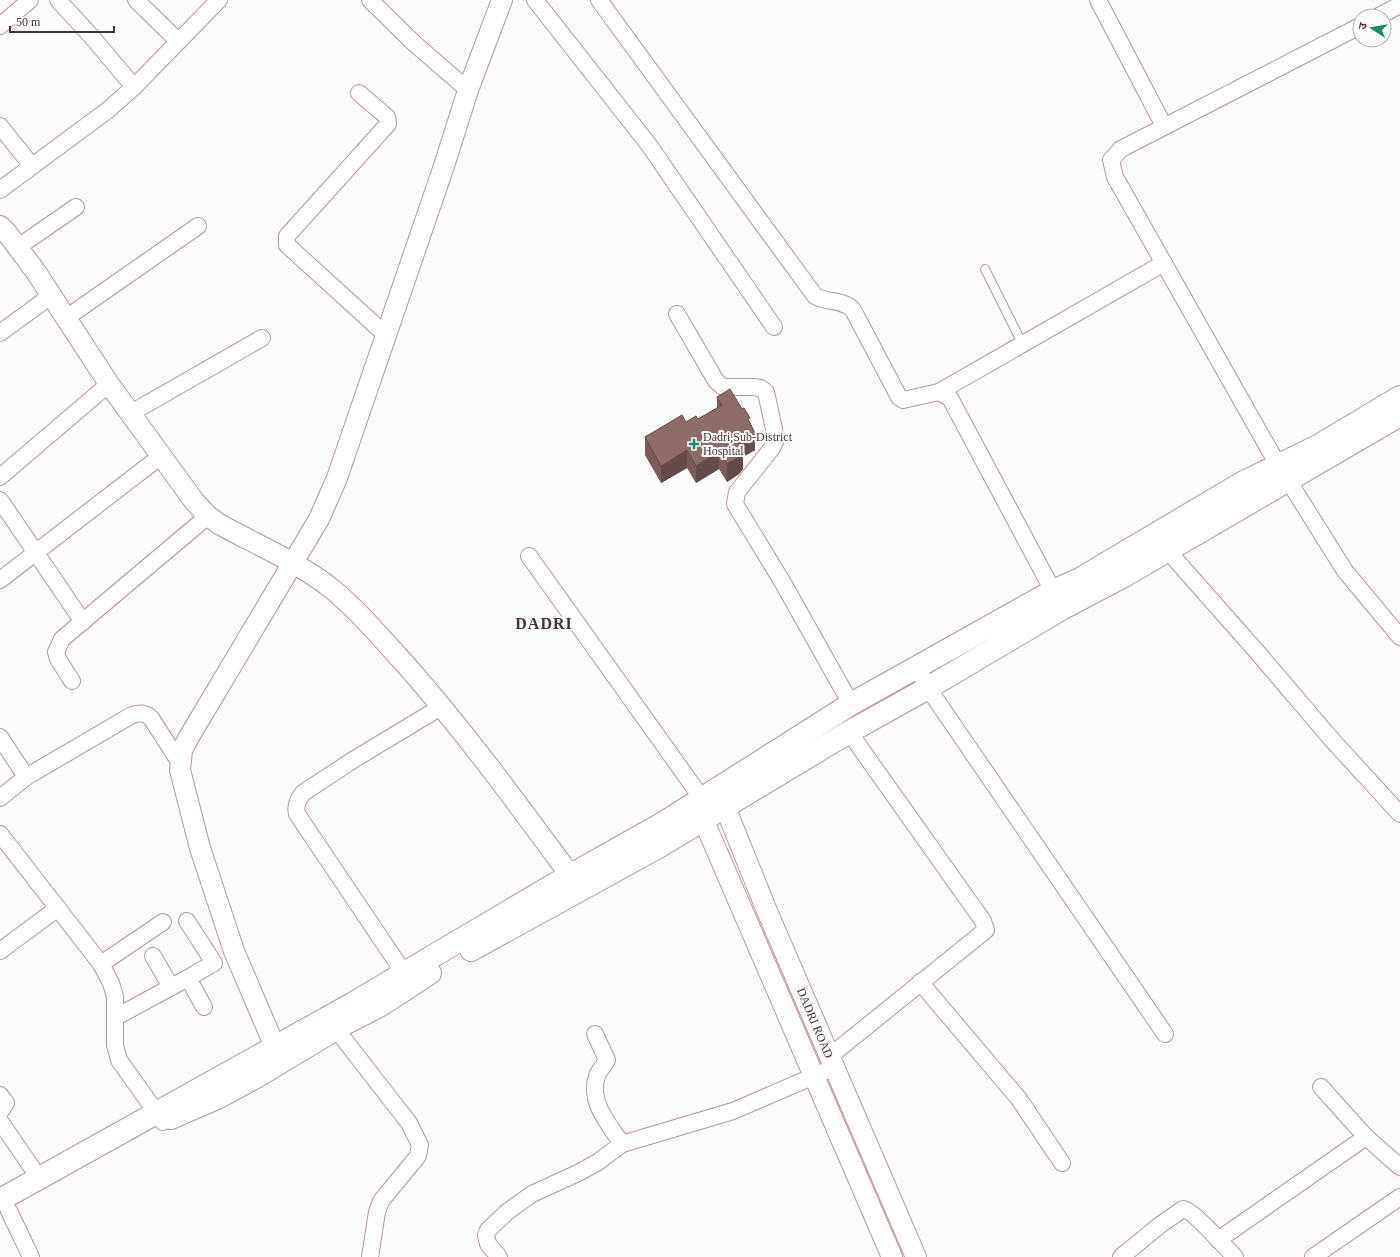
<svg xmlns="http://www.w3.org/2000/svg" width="1400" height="1257" viewBox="0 0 1400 1257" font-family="'Times New Roman','Noto Sans Devanagari',serif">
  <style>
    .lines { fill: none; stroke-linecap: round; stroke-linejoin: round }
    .service-casing { stroke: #ba9694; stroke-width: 10 }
    .minor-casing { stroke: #ba9694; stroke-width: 18 }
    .tertiary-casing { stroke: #ba9694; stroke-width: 22 }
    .secondary-casing { stroke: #ba9694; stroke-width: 24 }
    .service { stroke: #fff; stroke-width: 8 }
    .minor { stroke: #fff; stroke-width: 16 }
    .tertiary { stroke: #fff; stroke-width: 20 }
    .secondary { stroke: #fff; stroke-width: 22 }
    .wall { fill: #7a5d5b }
    .shaded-wall { fill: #634c4a }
    .building { fill: #8e6c6a; stroke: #634c4a }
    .poi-dot { fill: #158b6d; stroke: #fbfbfb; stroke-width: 1.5 }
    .labels { text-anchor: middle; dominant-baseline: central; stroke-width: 4; stroke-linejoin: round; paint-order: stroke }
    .poi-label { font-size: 12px; fill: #443534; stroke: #fbfbfb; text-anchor: start }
    .street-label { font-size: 12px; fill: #443534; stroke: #fbfbfb }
    .district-label { font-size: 16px; font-weight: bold; letter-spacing: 1px; fill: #443534; stroke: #fbfbfb }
  </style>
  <rect width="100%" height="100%" fill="#fbfbfb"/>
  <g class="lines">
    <g class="service-casing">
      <path id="service" d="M985,269L1023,345"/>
    </g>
    <g class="minor-casing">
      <g id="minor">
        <path d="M58,0L92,37L134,87"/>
        <path d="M136,0L178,41"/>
        <path d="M370,0L415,44L468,90"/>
        <path d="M535,0L649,145L774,327"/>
        <path d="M599,0L815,296C827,303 843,299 853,310L899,397L903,400L939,392L950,398L1053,591"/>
        <path d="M1098,0L1164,126"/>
        <path d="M1379,16L1400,5"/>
        <path d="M0,26L30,0"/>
        <path d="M359,93L387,117L388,124L287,236V245L386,335"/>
        <path d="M0,126L32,166"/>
        <path d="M0,190L108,110L134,87L219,0"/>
        <path d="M18,247L76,207"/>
        <path d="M677,314L716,381L723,387H754L760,388L766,392L774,429L775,442L772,448L737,492L735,504L783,583L851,704"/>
        <path d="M66,318L198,226"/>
        <path d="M0,333L52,295"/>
        <path d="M939,392L1164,263"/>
        <path d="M131,413L262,338"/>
        <path d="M1278,465L1115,177L1111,160L1121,149L1360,26"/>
        <path d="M0,477L109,384"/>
        <path d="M1288,480L1345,571L1400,637"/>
        <path d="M0,500L83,622"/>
        <path d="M1167,550L1258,653L1333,741L1400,814"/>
        <path d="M529,556L708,807"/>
        <path d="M0,580L161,456"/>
        <path d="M917,667L928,688L1165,1034"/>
        <path d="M72,681L58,659L56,652L62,639L208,516"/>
        <path d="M0,737L26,777L0,798"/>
        <path d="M26,777L132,715C140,713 144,712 151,718L180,763"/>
        <path d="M0,834L101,964L111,983L115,997V1045L119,1060L163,1122"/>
        <path d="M187,921L214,963L188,978"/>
        <path d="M0,951L58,908"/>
        <path d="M153,956L171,987"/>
        <path d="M101,964L163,922"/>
        <path d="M404,973L297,814C295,805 298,800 303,793L353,760L441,707"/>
        <path d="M920,982L1019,1099L1062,1163"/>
        <path d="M116,1017L188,978L204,1007"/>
        <path d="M336,1029L409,1123L420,1145L418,1156L381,1201L377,1212L370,1257"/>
        <path d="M595,1034L607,1060C604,1066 599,1070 597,1076C588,1102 609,1124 622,1144"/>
        <path d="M830,1056L986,930L983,921L849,732"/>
        <path d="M1321,1087L1366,1137L1400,1167"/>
        <path d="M0,1095L6,1103L0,1112"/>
        <path d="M0,1121L39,1178"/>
        <path d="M9,1211L31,1257"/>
        <path d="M1218,1240L1366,1137"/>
        <path d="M499,1257L488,1244L486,1235L488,1230L507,1212L532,1194L578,1173L598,1162L622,1144L733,1111L835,1067"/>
        <path d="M1121,1257L1160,1225L1183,1209C1193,1210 1226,1248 1235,1257"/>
        <path d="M1313,1257L1400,1197"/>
      </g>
    </g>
    <g class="tertiary-casing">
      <g id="tertiary">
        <path d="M0,226L7,233L36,272L109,384L194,501L208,516L219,524C257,545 298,562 332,589C359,611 382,639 406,665C465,732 517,803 570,875"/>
        <path d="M719,792L767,911L916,1257"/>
        <path d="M697,805L892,1257"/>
        <path d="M281,1061L234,951L200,848L180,770L182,750L189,737L319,519L337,478L444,166L468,90L502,0"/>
      </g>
    </g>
    <g class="secondary-casing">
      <g id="secondary">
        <path d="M471,950L660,846L849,732L928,688L1063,608L1124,576L1400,415"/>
        <path d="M171,1118L217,1098L256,1077L344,1024L381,1005L430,973"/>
        <path d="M0,1200L352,1004L555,884L665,822L851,704L1053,591L1080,579L1242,483L1318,446L1400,397"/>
      </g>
    </g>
    <use href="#service" class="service"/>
    <use href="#minor" class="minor"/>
    <use href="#tertiary" class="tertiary"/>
    <use href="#secondary" class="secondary"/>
  </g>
  <path class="wall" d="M717,397L742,409L750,423L755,450L743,457V469L739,474L727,482L719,469L696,483L687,468L661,483L645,455V437L686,422L698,419L717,408Z"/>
  <g class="shaded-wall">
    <path d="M755,433V450L743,457V469L739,474L727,482V464L738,443Z"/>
    <path d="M687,450V468L661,483V466Z"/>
    <path d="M719,451V469L696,483V466Z"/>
  </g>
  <path class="building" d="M730,389L742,409L744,408L750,418L748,419L755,433L738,443L743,452L739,457L727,464L719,451L696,466L687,450L661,466L645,437L682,415L686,422L696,416L698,419L722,405L717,397Z"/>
  <path class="poi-dot" d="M692 438h4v4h4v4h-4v4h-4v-4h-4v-4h4z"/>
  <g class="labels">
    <g class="poi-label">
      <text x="703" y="437">Dadri,Sub-District<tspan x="703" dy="14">Hospital</tspan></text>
    </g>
    <g class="street-label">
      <text transform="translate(815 1023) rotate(67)">DADRI ROAD</text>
    </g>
    <g class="district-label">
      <text x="544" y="623">DADRI</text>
    </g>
  </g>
  <g transform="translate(1372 28) rotate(282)"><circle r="19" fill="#fbfbfb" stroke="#b2acab"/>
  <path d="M0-3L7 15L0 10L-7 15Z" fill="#158b6d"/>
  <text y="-6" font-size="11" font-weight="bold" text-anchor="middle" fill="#443534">उ</text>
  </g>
  <path d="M10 26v6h104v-6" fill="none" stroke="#443534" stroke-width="2"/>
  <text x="16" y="26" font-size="12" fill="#443534" stroke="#fbfbfb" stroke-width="3" paint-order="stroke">50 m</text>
</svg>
